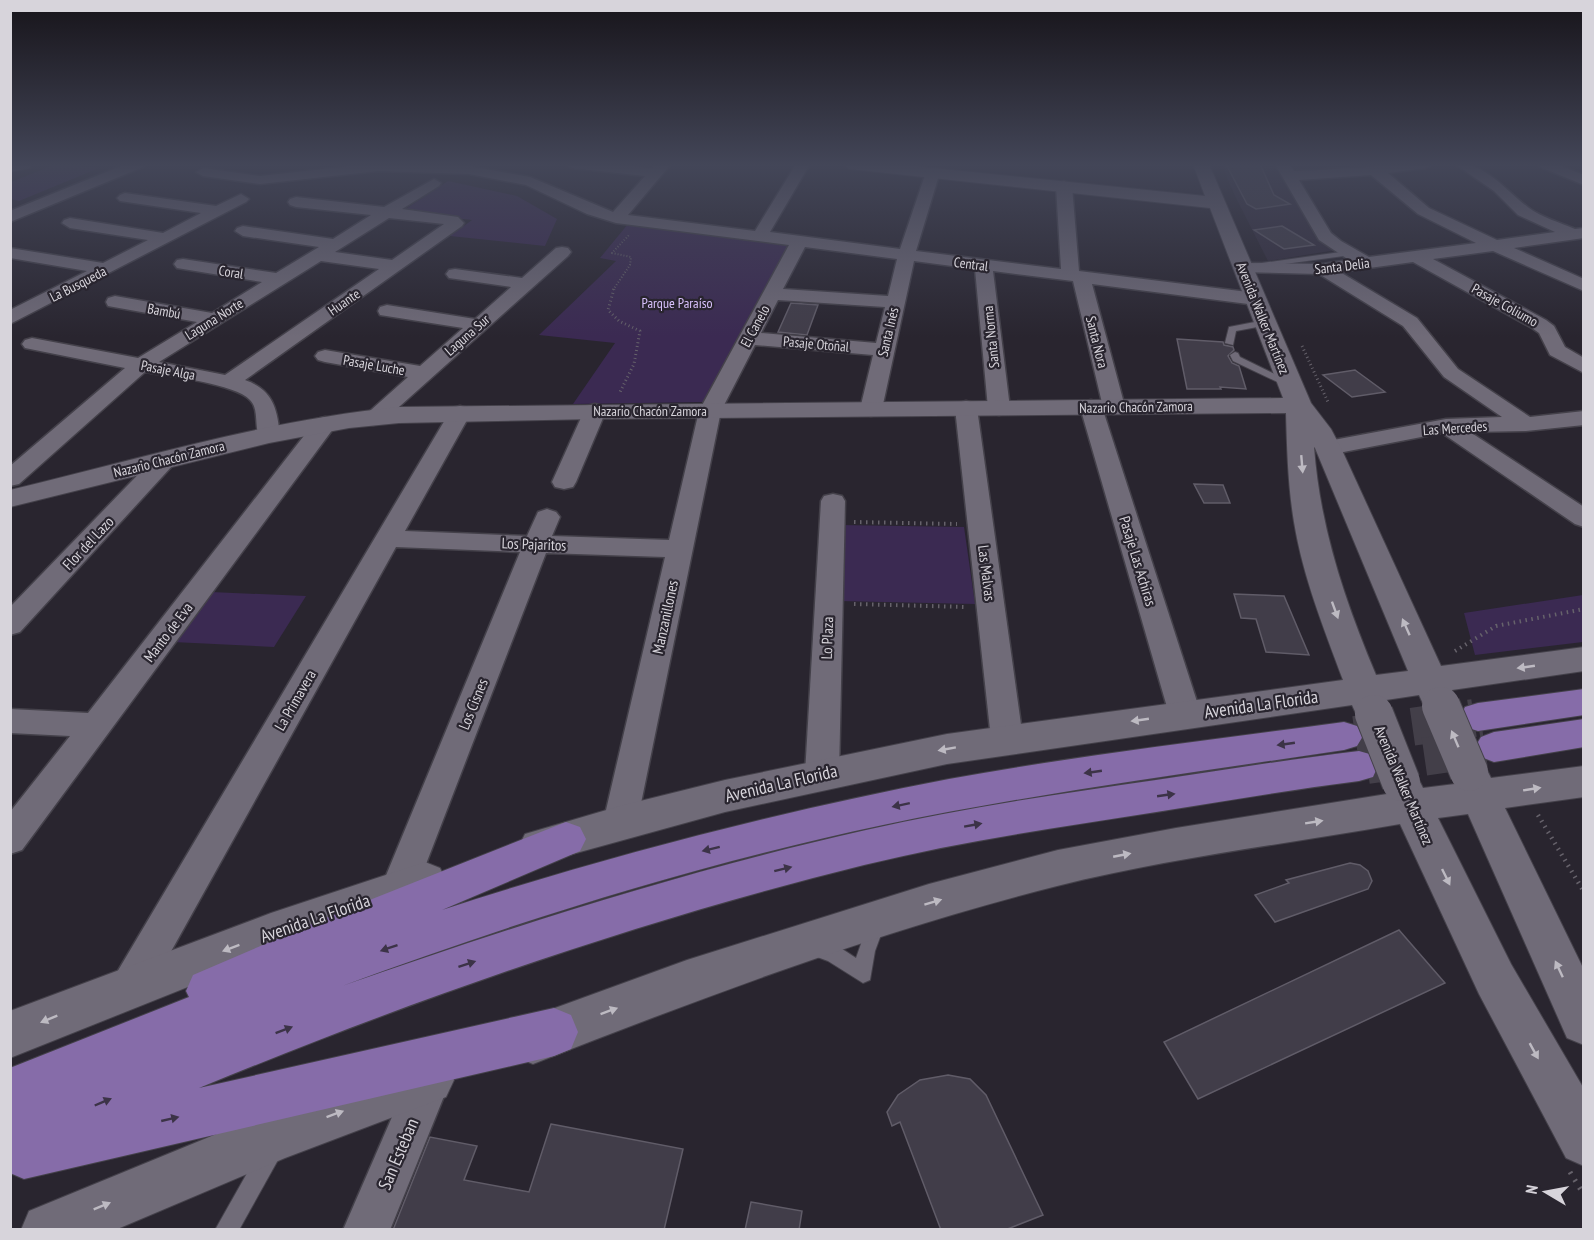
<svg xmlns="http://www.w3.org/2000/svg" width="1594" height="1240" viewBox="0 0 1594 1240" font-family="'PT Sans Narrow',sans-serif">
  <style>
    .built { fill: #332d3d }
    .green { fill: #3b2a52 }
    .building { fill: #413d49; stroke: #605c68; stroke-width: 1.5 }
    .lines { fill: none; stroke-linecap: round; stroke-linejoin: round }
    .primary-tunnel { stroke: #433f49; stroke-width: 38; stroke-dasharray: 38 20; stroke-linecap: butt }
    .lane-casing { stroke: #44414a; stroke-width: 2 }
    .street-casing { stroke: #44414a; stroke-width: 3 }
    .secondary-casing { stroke: #44414a; stroke-width: 2 }
    .primary-casing { stroke: #44414a; stroke-width: 2 }
    .path-far4 { stroke: #66626b; stroke-width: 2; stroke-dasharray: 1 2; stroke-linecap: butt }
    .path-far3 { stroke: #66626b; stroke-width: 3; stroke-dasharray: 1 3; stroke-linecap: butt }
    .path-far2 { stroke: #66626b; stroke-width: 4; stroke-dasharray: 1.5 4.5; stroke-linecap: butt }
    .path-far1 { stroke: #66626b; stroke-width: 4.5; stroke-dasharray: 1.5 5; stroke-linecap: butt }
    .path { stroke: #66626b; stroke-width: 5; stroke-dasharray: 2 7; stroke-linecap: butt }
    .lane { fill: #706b78; fill-rule: evenodd }
    .street { fill: #706b78; fill-rule: evenodd }
    .secondary { fill: #706b78; fill-rule: evenodd }
    .primary { fill: #866ca9; fill-rule: evenodd }
    .secondary-bridge-casing { stroke: #44414a; stroke-width: 40; stroke-linecap: butt }
    .secondary-bridge { stroke: #706b78; stroke-width: 38 }
    .oneway { fill: #bdbac2 }
    .oneway2 { fill: #3c3347 }
    .labels { text-anchor: middle; dominant-baseline: central; stroke-width: 4.5; stroke-linejoin: round; paint-order: stroke }
    .far-street-label { font-size: 14px; fill: #d7d4db; stroke: #29252f }
    .far-park-label { font-size: 14px; fill: #d8c1fc; stroke: #29252f }
    .street-label { font-size: 15px; fill: #d7d4db; stroke: #29252f }
    .near-street-label { font-size: 18px; fill: #d7d4db; stroke: #29252f }
  </style>
  <rect width="100%" height="100%" fill="#29252f"/>
  <path class="built" d="M1221,164L1276,165L1336,250L1268,261L1235,196Z"/>
  <g class="green">
    <path d="M56,164L99,168L19,201L11,199V182Z"/>
    <path d="M448,181L517,196L557,219L545,246L450,236L472,220L401,212Z"/>
    <path d="M628,224L789,246L706,402L573,404L615,343L539,335L616,261L600,258Z"/>
    <path d="M839,525L964,527L975,604L839,601Z"/>
    <path d="M211,592L306,596L274,647L173,642Z"/>
    <path d="M1583,595V642L1475,655L1464,613Z"/>
  </g>
  <g class="building">
    <path d="M1226,164H1260L1274,195L1290,204L1256,209L1247,204Z"/>
    <path d="M1282,226L1314,245L1284,249L1254,230Z"/>
    <path d="M791,303L818,305L807,335L778,332Z"/>
    <path d="M1177,339L1223,342L1224,345L1233,347L1234,350L1228,356L1232,363L1239,366L1246,389L1220,387L1221,389H1187Z"/>
    <path d="M1355,370L1385,392L1352,397L1323,375Z"/>
    <path d="M1194,484L1223,485L1230,503H1204Z"/>
    <path d="M1234,594L1284,596L1309,655L1266,652L1256,619L1241,618Z"/>
    <path d="M1350,863L1360,865L1368,871L1372,881L1368,889L1275,922L1255,895L1289,883L1286,880Z"/>
    <path d="M1399,930L1445,983L1198,1099L1164,1042Z"/>
    <path d="M948,1075L970,1079L986,1095L1043,1215L1005,1230H941L900,1122L892,1126L887,1112L898,1095L920,1080Z"/>
    <path d="M551,1124L683,1149L664,1230H393L430,1137L477,1146L464,1180L529,1192Z"/>
    <path d="M751,1202L802,1211L799,1230H745Z"/>
  </g>
  <g class="lines">
    <g class="primary-tunnel">
      <path d="M1355,735L1474,718"/>
      <path d="M1367,765L1485,748"/>
    </g>
    <g class="lane-casing">
      <g id="lane">
        <path d="M1348,251H1351V255L1255,268L1251,266L1255,264Z"/>
        <path d="M1265,320L1270,323L1268,325L1236,331L1233,345L1225,343L1229,327Z"/>
        <path d="M1235,352L1238,353L1240,357L1295,384L1294,386H1286L1233,361L1230,355Z"/>
        <path d="M876,916L882,918L885,924L875,951L870,980L863,983L828,961L809,954L806,948L809,942C824,936 843,949 856,958L870,918Z"/>
        <path d="M272,1140L280,1143L283,1151L239,1230H215L264,1143Z"/>
      </g>
    </g>
    <g class="street-casing">
      <g id="street">
        <path d="M126,164H145L143,167L10,222V211Z"/>
        <path d="M369,164L469,166L530,177L613,212L645,176L572,168L565,164H610L652,168L656,164H671L628,215L755,231L796,164H810L770,232L900,249L926,172L933,168L940,172L916,251L1061,269L1056,186L1064,181L1072,186L1079,271L1256,293L1263,295L1265,299L1263,303L1256,305L1092,284L1125,407L1122,412L1114,414L1106,412L1103,407L1073,281L993,271L1010,408L1007,413L999,415L991,413L988,408L975,269L914,261L882,409L879,414L871,416L863,414L860,409L873,355L755,345L721,411L637,823L632,833L620,837L608,833L603,823L665,557L546,553L416,890L411,901L398,906L385,901L380,890L520,552L396,547L144,1000L130,1006L116,1000L110,987L116,974L452,408L460,406L468,408L471,413L405,531L527,536L538,512L547,509L556,512L560,517L552,536L669,540L699,411L789,245L616,223L587,214L526,185L469,174L378,171L260,184L203,176L196,172L203,168L260,176ZM805,247L897,259L888,296L783,289ZM778,300L885,307L876,343L761,333Z"/>
        <path d="M1275,164H1289L1294,171C1340,170 1386,164 1433,164L1426,168L1388,173L1429,208L1497,240L1555,232L1518,215L1494,191L1455,164C1486,162 1505,190 1529,208C1541,217 1561,223 1575,229L1584,228V238L1514,248L1584,279V291L1493,251L1433,259L1546,320L1554,326L1565,347L1584,358V373L1550,355L1539,333L1532,328L1413,262L1340,272L1417,318L1458,369L1530,417L1584,411V425L1526,431L1470,432L1584,507V527L1575,524L1442,433L1328,455L1320,453L1316,448L1320,443L1328,441L1446,419L1502,417L1444,377L1403,326L1319,274L1237,272L1234,268L1237,264L1243,263L1323,264L1349,260L1319,240ZM1371,175L1418,214L1476,243L1369,257L1341,241L1331,233L1299,180Z"/>
        <path d="M1538,164H1556L1584,175V185L1540,167Z"/>
        <path d="M434,179L441,183L439,186L402,209L458,217L464,223L462,226L245,380C273,390 277,408 280,435L277,440L269,442L261,440C253,428 260,410 250,400C236,384 168,376 145,372L19,484L10,486V466L125,368L25,348L22,344L25,340L32,338L138,358L197,322L108,306L106,302L108,298L115,296L212,313L262,282L177,268L174,264L177,260L183,259L276,273L319,247L243,236L235,231L237,228L243,226L333,239L371,215L296,207L290,205L288,202L290,199L296,197L384,207ZM389,218L444,224L392,260L335,252ZM321,261L379,269L225,375L159,362Z"/>
        <path d="M125,193L216,206L241,194L249,199L246,202L10,324V310L87,271L10,258V248L103,263L148,240L70,228L62,223L64,220L70,218L163,233L201,213L120,201L117,198L120,195Z"/>
        <path d="M562,247L568,248L571,252L568,256L381,423L373,425L365,423L362,418L408,377L325,362L318,360L315,356L318,352L325,350L420,366L463,328L380,315L378,311L380,307L387,305L475,319L511,287L449,278L446,274L449,270L455,269L522,278L556,248Z"/>
        <path d="M1091,400L1099,402L1102,407L1201,714L1196,722L1185,726L1174,722L1169,714L1080,407L1083,402Z"/>
        <path d="M966,401L974,403L977,408L1023,739L1018,748L1007,751L996,748L991,739L955,408L958,403Z"/>
        <path d="M595,404L603,406L606,411L576,482L573,487L564,489L555,487L552,482L584,411L587,406Z"/>
        <path d="M325,417L333,419L336,424L333,429L22,850L10,854V812L70,736L10,733V709L88,713L317,419Z"/>
        <path d="M165,453L173,455L177,460L173,465L20,632L10,635V607L157,455Z"/>
        <path d="M833,494L842,496L845,501L839,774L834,783L822,787L810,783L805,774L821,501L824,496Z"/>
        <path d="M430,1058L445,1064L451,1079L390,1230H343L415,1064Z"/>
      </g>
    </g>
    <g class="secondary-casing">
      <g id="secondary">
        <path d="M10,164H32L30,168L10,172Z"/>
        <path d="M842,164H894L1205,196L1193,164H1209L1311,403L1331,429L1341,448L1441,666L1584,647V671L1452,690L1456,699L1451,708L1438,712L1425,708L1419,695L1386,700L1390,710L1385,720L1372,724L1359,720L1352,705L947,764L725,812L540,863L525,858L519,846L525,834L620,806L725,780L947,734L1343,680C1324,629 1303,577 1294,522C1288,486 1287,449 1286,413L595,419L399,423L349,428L269,443L10,507V490C139,459 267,420 399,407L1283,398L1210,208L850,169ZM1314,447L1315,448L1408,671L1376,675C1345,601 1320,528 1314,447Z"/>
        <path d="M1471,762L1485,766L1491,778L1584,766V797L1505,808L1584,970V1045L1567,1038L1468,814L1438,818L1511,964L1584,1089V1166L1566,1158L1479,994L1400,824C1286,844 1169,858 1057,886C878,931 704,997 533,1064L516,1057L509,1040L516,1023L533,1016L687,960L929,884L1058,850L1176,828L1387,794L1384,787L1389,776L1403,771L1417,776L1423,788L1455,784L1452,777L1457,766Z"/>
        <path d="M425,862L440,868L446,881L440,894L278,951L10,1058V1011L271,913Z"/>
        <path d="M429,1055L446,1063L454,1080L446,1097L285,1158L115,1230H21L29,1211L282,1107Z"/>
      </g>
    </g>
    <g class="primary-casing">
      <g id="primary">
        <path d="M1584,689V715L1478,731L1465,727L1460,717L1465,707L1478,703Z"/>
        <path d="M1584,719V747L1494,762L1481,757L1475,747L1481,737L1494,732Z"/>
        <path d="M1344,722L1357,726L1363,736L1357,746L1344,750C1190,773 1036,793 883,825C699,864 518,921 342,986C514,926 688,870 866,830C962,808 1059,794 1156,780C1224,770 1291,759 1359,751L1373,755L1378,766L1373,777L1359,781C1289,790 1219,802 1150,813C1054,828 958,842 864,865C637,921 415,999 199,1088L554,1008L571,1015L578,1032L571,1049L554,1056L24,1179L10,1173V1068L189,997L186,991L193,975L347,909L566,822L580,827L586,839L580,851L442,910C608,856 777,812 949,779C1080,755 1212,740 1344,722Z"/>
      </g>
    </g>
    <path class="path-far4" d="M613,290L630,265L631,257L612,253L629,235"/>
    <g class="path-far3">
      <path d="M614,289L608,310L619,321L640,331L634,364L619,394"/>
      <path d="M1302,346L1328,402"/>
    </g>
    <g class="path-far2">
      <path d="M854,522L957,524"/>
      <path d="M854,604L966,607"/>
      <path d="M1455,651L1496,626L1584,609"/>
    </g>
    <path class="path-far1" d="M1538,815L1584,892"/>
    <path class="path" d="M1570,1172L1584,1195"/>
    <use href="#lane" class="lane"/>
    <use href="#street" class="street"/>
    <use href="#secondary" class="secondary"/>
    <use href="#primary" class="primary"/>
    <g class="secondary-bridge-casing">
      <g id="secondary-bridge">
        <path d="M1441,706L1469,772"/>
        <path d="M1374,714L1401,782"/>
      </g>
    </g>
    <use href="#secondary-bridge" class="secondary-bridge"/>
  </g>
  <defs><path id="oneway-solid" d="M-6-.8H1V-3.2L6.5 0L1 3.2V.8H-6Z" transform="scale(1.5)"/></defs>
  <g class="oneway">
    <use href="#oneway-solid" transform="translate(1302 464) rotate(85)"/>
    <use href="#oneway-solid" transform="translate(1335 610) rotate(70)"/>
    <use href="#oneway-solid" transform="translate(1406 627) rotate(-114)"/>
    <use href="#oneway-solid" transform="translate(1526 667) rotate(172)"/>
    <use href="#oneway-solid" transform="translate(1140 720) rotate(172)"/>
    <use href="#oneway-solid" transform="translate(1455 739) rotate(-113)"/>
    <use href="#oneway-solid" transform="translate(947 749) rotate(170)"/>
    <use href="#oneway-solid" transform="translate(1532 789) rotate(-9)"/>
    <use href="#oneway-solid" transform="translate(1314 822) rotate(-9)"/>
    <use href="#oneway-solid" transform="translate(1122 855) rotate(-11)"/>
    <use href="#oneway-solid" transform="translate(1446 877) rotate(64)"/>
    <use href="#oneway-solid" transform="translate(933 902) rotate(-17)"/>
    <use href="#oneway-solid" transform="translate(231 948) rotate(159)"/>
    <use href="#oneway-solid" transform="translate(1559 969) rotate(-115)"/>
    <use href="#oneway-solid" transform="translate(609 1011) rotate(-20)"/>
    <use href="#oneway-solid" transform="translate(49 1019) rotate(158)"/>
    <use href="#oneway-solid" transform="translate(1534 1051) rotate(61)"/>
    <use href="#oneway-solid" transform="translate(335 1114) rotate(-20)"/>
    <use href="#oneway-solid" transform="translate(102 1206) rotate(-22)"/>
  </g>
  <g class="oneway2">
    <use href="#oneway-solid" transform="translate(1286 744) rotate(172)"/>
    <use href="#oneway-solid" transform="translate(1093 772) rotate(172)"/>
    <use href="#oneway-solid" transform="translate(1166 795) rotate(-8)"/>
    <use href="#oneway-solid" transform="translate(901 805) rotate(168)"/>
    <use href="#oneway-solid" transform="translate(973 825) rotate(-10)"/>
    <use href="#oneway-solid" transform="translate(711 849) rotate(166)"/>
    <use href="#oneway-solid" transform="translate(783 869) rotate(-14)"/>
    <use href="#oneway-solid" transform="translate(389 948) rotate(161)"/>
    <use href="#oneway-solid" transform="translate(467 964) rotate(-18)"/>
    <use href="#oneway-solid" transform="translate(284 1030) rotate(-21)"/>
    <use href="#oneway-solid" transform="translate(103 1102) rotate(-23)"/>
    <use href="#oneway-solid" transform="translate(170 1119) rotate(-13)"/>
  </g>
  <linearGradient id="sky" x2="0" y2="1"><stop stop-color="#17141a"/><stop offset="0.49" stop-color="#434658"/><stop offset="1" stop-color="#434658" stop-opacity="0"/></linearGradient>
  <rect width="1594" height="337" fill="url(#sky)"/>
  <g class="labels">
    <g class="far-street-label">
      <text transform="translate(971 264) rotate(7)">Central</text>
      <text transform="translate(1342 266) rotate(-7)">Santa Delia</text>
      <text transform="translate(231 272) rotate(9)">Coral</text>
      <text transform="translate(78 284) rotate(-27)">La Busqueda</text>
      <text transform="translate(344 302) rotate(-35)">Huante</text>
      <text transform="translate(1505 305) rotate(29)">Pasaje Coliumo</text>
      <text transform="translate(164 311) rotate(10)">Bambú</text>
      <text transform="translate(1263 318) rotate(68)">Avenida Walker Martínez</text>
      <text transform="translate(214 319) rotate(-32)">Laguna Norte</text>
      <text transform="translate(755 326) rotate(-62)">El Canelo</text>
      <text transform="translate(888 332) rotate(-77)">Santa Inés</text>
      <text transform="translate(467 335) rotate(-41)">Laguna Sur</text>
      <text transform="translate(991 337) rotate(-96)">Santa Norma</text>
      <text transform="translate(1097 342) rotate(76)">Santa Nora</text>
      <text transform="translate(816 344) rotate(5)">Pasaje Otoñal</text>
      <text transform="translate(374 365) rotate(10)">Pasaje Luche</text>
      <text transform="translate(168 370) rotate(11)">Pasaje Alga</text>
      <text transform="translate(1136 407) rotate(-1)">Nazario Chacón Zamora</text>
      <text x="650" y="411">Nazario Chacón Zamora</text>
      <text transform="translate(1455 428) rotate(-4)">Las Mercedes</text>
      <text transform="translate(169 459) rotate(-14)">Nazario Chacón Zamora</text>
    </g>
    <g class="far-park-label">
      <text x="677" y="303">Parque Paraíso</text>
    </g>
    <g class="street-label">
      <text transform="translate(88 543) rotate(-47)">Flor del Lazo</text>
      <text transform="translate(534 544) rotate(2)">Los Pajaritos</text>
      <text transform="translate(1138 561) rotate(73)">Pasaje Las Achiras</text>
      <text transform="translate(987 573) rotate(83)">Las Malvas</text>
      <text transform="translate(665 617) rotate(-78)">Manzanillones</text>
      <text transform="translate(168 632) rotate(-53)">Manto de Eva</text>
      <text transform="translate(827 638) rotate(-88)">Lo Plaza</text>
      <text transform="translate(295 700) rotate(-60)">La Primavera</text>
      <text transform="translate(473 704) rotate(-68)">Los Cisnes</text>
      <text transform="translate(1404 785) rotate(67)">Avenida Walker Martínez</text>
    </g>
    <g class="near-street-label">
      <text transform="translate(1261 704) rotate(-8)">Avenida La Florida</text>
      <text transform="translate(781 783) rotate(-13)">Avenida La Florida</text>
      <text transform="translate(315 918) rotate(-19)">Avenida La Florida</text>
      <text transform="translate(398 1154) rotate(-67)">San Esteban</text>
    </g>
  </g>
  <rect width="1594" height="1240" fill="none" stroke="#d7d4db" stroke-width="24"/>
  <g transform="translate(1546 1192) rotate(280)" stroke="#29252f" stroke-width="4.5" paint-order="stroke">
  <path d="M0-4.5L10 22L0 15L-10 22Z" fill="#d7d4db"/>
  <text y="-9" font-size="16" font-weight="bold" text-anchor="middle" fill="#d7d4db">N</text>
  </g>
</svg>
